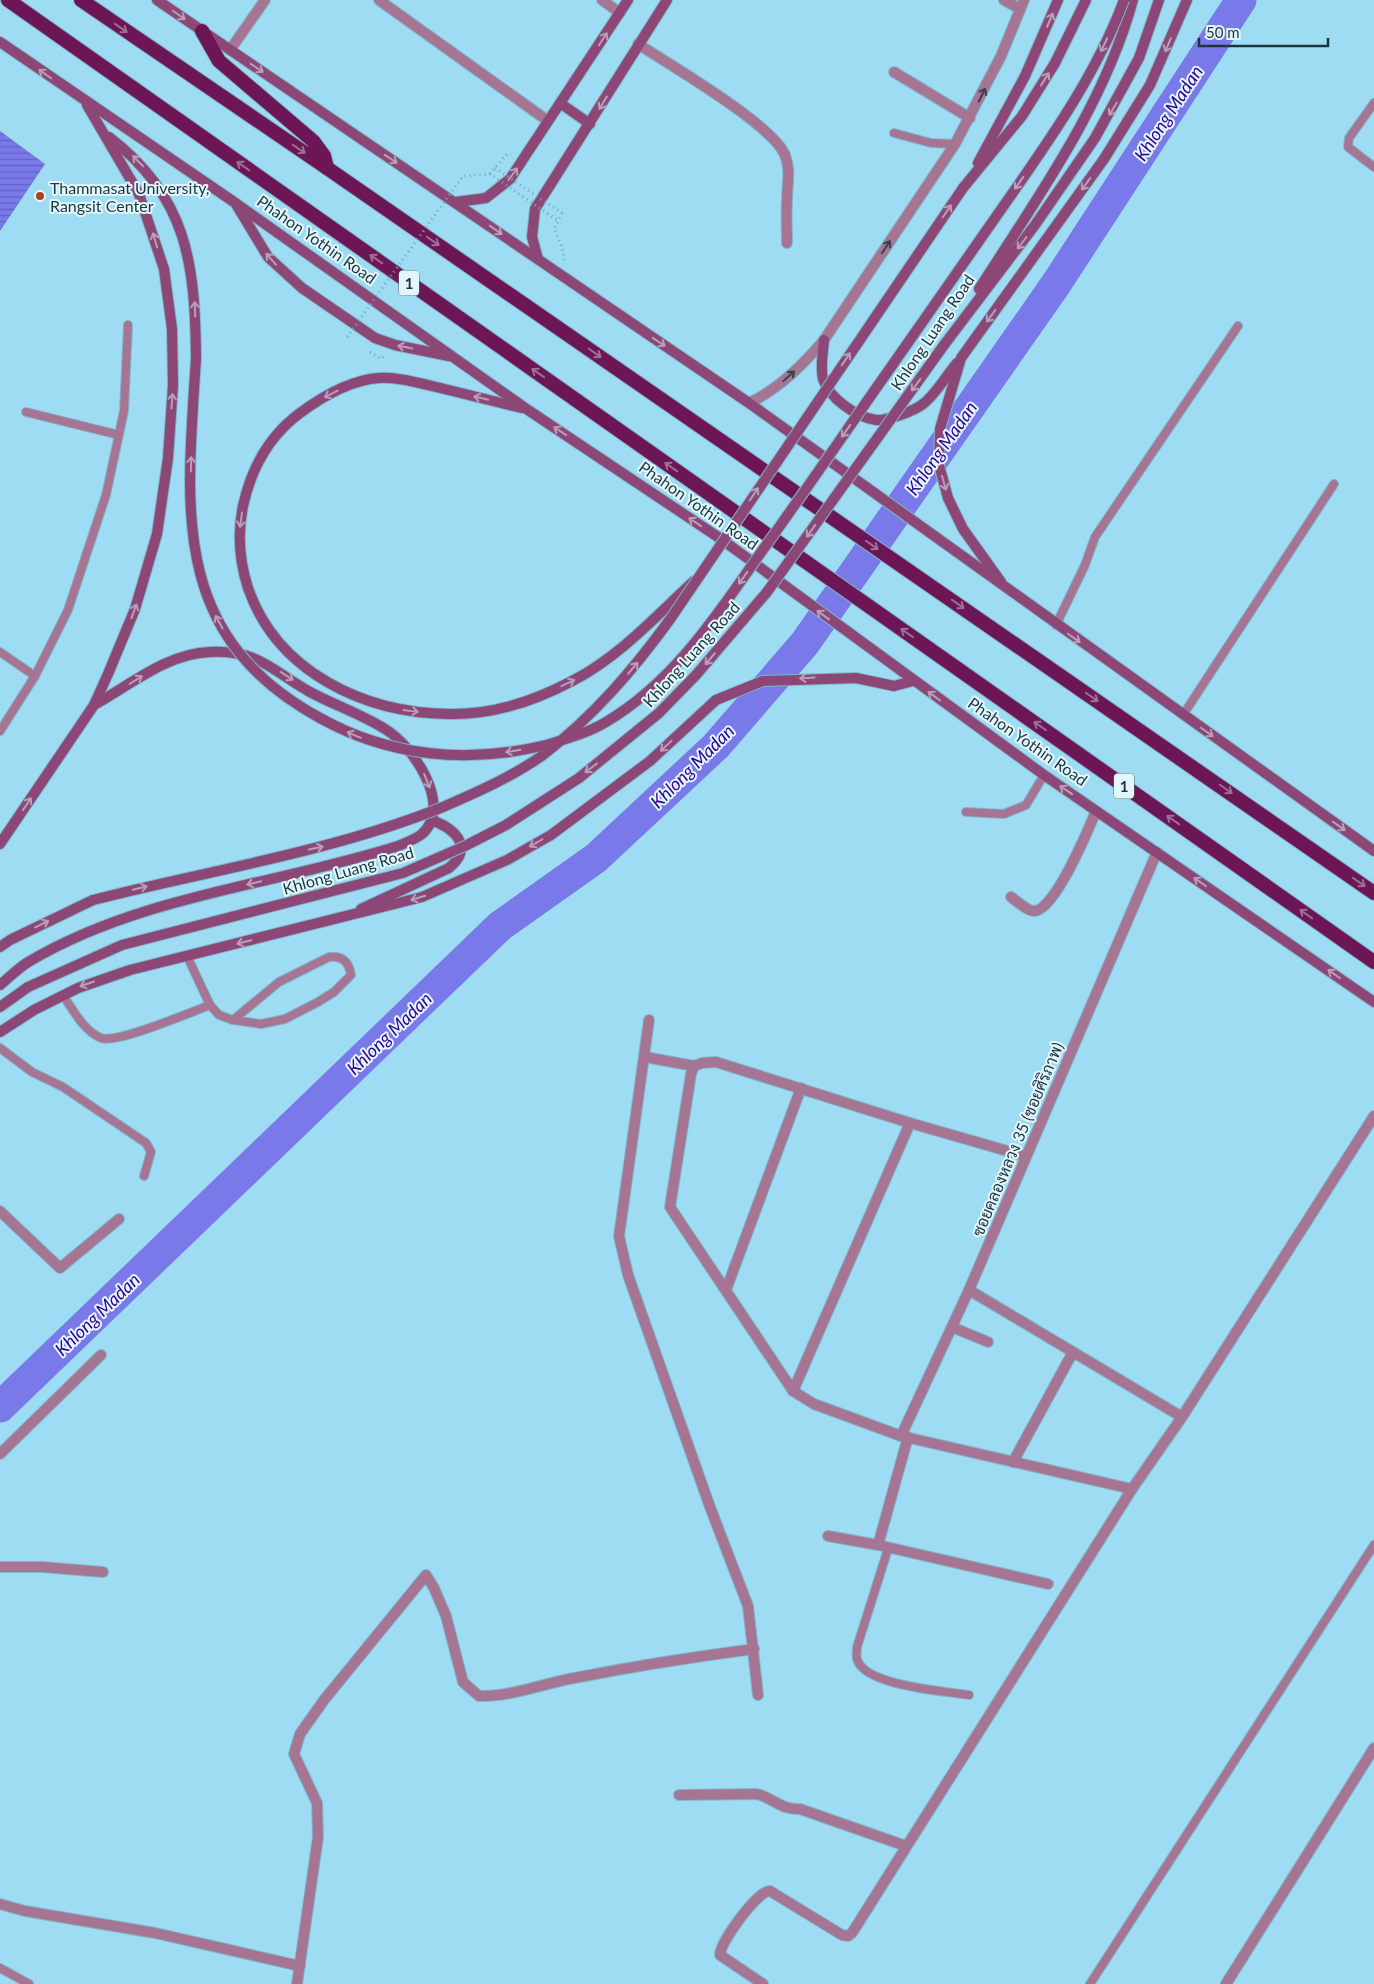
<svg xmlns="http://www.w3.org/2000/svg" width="1374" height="1984" viewBox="0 0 1374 1984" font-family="Lato,Sarabun,sans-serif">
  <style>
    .water { fill: url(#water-rules) }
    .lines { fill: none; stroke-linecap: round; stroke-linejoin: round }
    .river { stroke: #7979e9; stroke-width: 31 }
    .service-casing { stroke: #80b7ca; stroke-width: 10 }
    .minor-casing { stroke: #80b7ca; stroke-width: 12 }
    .secondary-casing { stroke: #80b7ca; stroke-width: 12 }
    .trunk-casing { stroke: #80b7ca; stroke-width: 16 }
    .path { stroke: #75a8ba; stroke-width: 3; stroke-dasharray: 1 4; stroke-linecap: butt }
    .service { stroke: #a67594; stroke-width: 8 }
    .minor { stroke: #a67594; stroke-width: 10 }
    .secondary { stroke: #8d4776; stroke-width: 10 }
    .trunk { stroke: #6c1655; stroke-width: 14 }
    .secondary-bridge-casing { stroke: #80b7ca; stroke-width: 12; stroke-linecap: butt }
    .path-bridge { stroke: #75a8ba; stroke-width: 3; stroke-dasharray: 1 4; stroke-linecap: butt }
    .secondary-bridge { stroke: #8d4776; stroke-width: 10 }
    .oneway { stroke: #b89eb9 }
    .oneway2 { stroke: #9c7098 }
    .oneway3 { stroke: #37424f }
    .poi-dot { fill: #a84217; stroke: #e3f6fc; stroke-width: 2 }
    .labels { text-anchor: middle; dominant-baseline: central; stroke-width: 4; stroke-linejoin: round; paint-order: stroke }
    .shield { fill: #e3f6fc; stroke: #576f77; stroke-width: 1 }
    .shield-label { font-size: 15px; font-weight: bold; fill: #1b353e }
    .poi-label { font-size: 16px; fill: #1b353e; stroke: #e3f6fc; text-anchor: start }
    .street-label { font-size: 16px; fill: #1b353e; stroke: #e3f6fc }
    .water-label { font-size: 18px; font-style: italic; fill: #2e0192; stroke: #e3f6fc }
  </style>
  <defs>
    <pattern id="water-rules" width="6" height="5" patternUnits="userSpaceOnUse" patternTransform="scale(1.25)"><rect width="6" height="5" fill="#7979e9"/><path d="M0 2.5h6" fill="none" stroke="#6264be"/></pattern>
  </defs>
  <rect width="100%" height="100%" fill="#9ddcf2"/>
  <path class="water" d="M0,131L45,164L0,231Z"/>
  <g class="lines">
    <path class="river" d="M0,1407L500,926L596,858L716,746L805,643L1056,284L1241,0"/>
    <g class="service-casing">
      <g id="service">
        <path d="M1374,103L1349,138L1348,147L1374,167"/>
        <path d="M894,133L931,143L955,144"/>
        <path d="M26,412L119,435"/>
        <path d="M1056,625L1085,565L1095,537L1238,326"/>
        <path d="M0,652L35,676"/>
        <path d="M1183,715L1334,484"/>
        <path d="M0,731L35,676L68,610L106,495L124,411L128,325"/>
        <path d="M966,812L1004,814L1026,805L1044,775"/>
        <path d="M187,956L210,1005L219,1015L233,1020L261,1024L285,1019L318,1002L334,992L351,975C349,962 342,955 329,957L279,982L233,1020"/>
        <path d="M63,995C73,1010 84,1031 101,1038C117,1044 191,1012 210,1005"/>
        <path d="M0,1048L32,1072L63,1087L146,1143L151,1152L144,1176"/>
        <path d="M888,1549L857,1647C857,1650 856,1656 857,1659C864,1686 945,1691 969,1695"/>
        <path d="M0,1968L29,1984"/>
        <path d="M1090,1984L1374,1545"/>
      </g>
    </g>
    <g class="minor-casing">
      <g id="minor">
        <path d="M379,0L548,121"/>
        <path d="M602,0L620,13"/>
        <path d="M1004,0L1020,9"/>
        <path d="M638,44C670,65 772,124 785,155C791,170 787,185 787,200C786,215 787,229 787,243"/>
        <path d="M230,50L265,0"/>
        <path d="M894,72L970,118"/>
        <path d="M749,403C779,389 803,365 824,340L955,144L1001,56L1024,0"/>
        <path d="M1011,897C1017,901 1027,911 1034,911C1054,912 1089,828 1096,811"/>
        <path d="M649,1020L621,1222L619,1236L628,1275L710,1507L748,1606L758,1695"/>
        <path d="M645,1057L694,1066"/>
        <path d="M1025,1156L910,1123L716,1062L702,1063L694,1066L691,1074L670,1207L793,1391L814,1404L901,1436L1132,1489"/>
        <path d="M0,1211L60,1268L119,1219"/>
        <path d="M726,1290L801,1088"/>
        <path d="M969,1290L1182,1417"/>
        <path d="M952,1327L988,1342"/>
        <path d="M793,1391L910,1123"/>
        <path d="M901,1436L969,1290L1157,852"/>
        <path d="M0,1454L101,1355"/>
        <path d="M1013,1462L1073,1352"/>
        <path d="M828,1536L878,1545L1048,1584"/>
        <path d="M878,1545L908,1437"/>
        <path d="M0,1567H42L103,1572"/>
        <path d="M679,1795L757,1794C773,1798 781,1810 800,1809L906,1846"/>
        <path d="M0,1904L25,1911L155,1933L300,1966"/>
        <path d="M297,1984L318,1837L317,1803L294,1754L300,1734L324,1700L426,1575L434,1588L446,1616L463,1682L479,1696C509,1697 539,1685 569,1679C630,1667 692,1657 754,1649"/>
        <path d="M763,1984L720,1955C720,1942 758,1890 770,1891L842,1935L848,1936L852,1933L1132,1489L1182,1417L1374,1116"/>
        <path d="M1226,1984L1374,1748"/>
      </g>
    </g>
    <g class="secondary-casing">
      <g id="secondary">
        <path d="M157,0L749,403L1374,851"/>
        <path d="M0,42L234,202L528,410L721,539L1044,775L1374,1002"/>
        <path d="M560,103L590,124"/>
        <path d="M109,137C188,197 195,265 196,358"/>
        <path d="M978,163L1025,76L1058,0"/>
        <path d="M963,188L1022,116L1055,63L1086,0"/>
        <path d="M456,202L486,198L510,179L628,0"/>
        <path d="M237,206L268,257L302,288L375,338L395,345L449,356"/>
        <path d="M538,259L532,237L535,209L667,0"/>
        <path d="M979,289C1037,198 1104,106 1133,0"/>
        <path d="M824,340C823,353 820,366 823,379C829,398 856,417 876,420C887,421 914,411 923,404C936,394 946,376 957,363"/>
        <path d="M944,345L1035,225L1095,138L1139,58L1159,0"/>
        <path d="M522,408C492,401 462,393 432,386C415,382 397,377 379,378C350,380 323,396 300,413C269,436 251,469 243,506C237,535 239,560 248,588C277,672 364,713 449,714C493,715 535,701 574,680C620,656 657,615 694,581"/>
        <path d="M1001,582L963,529L948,498L939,465L940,429L961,358L1104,159L1150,85L1187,0"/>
        <path d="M0,844L94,705L108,674L135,609L157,534L168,458L173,385L172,329L164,269L139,194L87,105"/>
        <path d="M361,909L449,868C475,846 454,828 431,820"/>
        <path d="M0,947L10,940L93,900"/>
        <path d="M0,985C10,977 19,967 30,961C142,895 276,885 398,846C405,843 416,839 422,834C454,805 412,745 385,729C361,714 334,705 310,692C271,670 259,650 210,652C168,653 130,685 94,705"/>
        <path d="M0,1007L28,987"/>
        <path d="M0,1032L34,1010L78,988L130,970L422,897L507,860L551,835L650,761L716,700L763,681L856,678L894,686L913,681"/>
      </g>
    </g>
    <g class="trunk-casing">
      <g id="trunk">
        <path d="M8,0L1374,962"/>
        <path d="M81,0L327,168L1374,893"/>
        <path d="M202,31L219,61L313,141L324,156L327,168"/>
      </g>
    </g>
    <g class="path">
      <path d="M490,174L507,154H511"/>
      <path d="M562,213L554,229L562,247L565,262"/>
      <path d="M370,352L381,359L385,354"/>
    </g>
    <use href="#service" class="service"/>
    <use href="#minor" class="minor"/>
    <use href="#secondary" class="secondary"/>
    <use href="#trunk" class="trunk"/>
    <g class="secondary-bridge-casing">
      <g id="secondary-bridge">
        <path d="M196,358C187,507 168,635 320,718C390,757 468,764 546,745C566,739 588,733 606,722C674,682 717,615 762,551C806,490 848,428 891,367C930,312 968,256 1007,201C1051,138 1097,73 1124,0"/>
        <path d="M93,900C210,870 331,852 443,807C477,792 512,777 543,755C594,716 634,669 671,618L963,188"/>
        <path d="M28,987L122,945L403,873L465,846L506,825L579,778L659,713L696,675L767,592L944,345"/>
      </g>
    </g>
    <g class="path-bridge">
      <path d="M495,168L562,213"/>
      <path d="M347,337L463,176L490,174L557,220"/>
    </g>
    <use href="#secondary-bridge" class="secondary-bridge"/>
  </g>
  <defs><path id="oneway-shaft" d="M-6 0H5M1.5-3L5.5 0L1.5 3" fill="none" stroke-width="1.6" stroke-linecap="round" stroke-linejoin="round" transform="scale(1.25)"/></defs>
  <g class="oneway">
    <use href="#oneway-shaft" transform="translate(179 15) rotate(35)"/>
    <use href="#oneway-shaft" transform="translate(1050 20) rotate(-67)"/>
    <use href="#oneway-shaft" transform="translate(603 39) rotate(-57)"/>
    <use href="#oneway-shaft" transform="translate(1104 45) rotate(115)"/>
    <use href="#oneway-shaft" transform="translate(1168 45) rotate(113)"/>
    <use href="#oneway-shaft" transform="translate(257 68) rotate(34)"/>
    <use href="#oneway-shaft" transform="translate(45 74) rotate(-145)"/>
    <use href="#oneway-shaft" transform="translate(1045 79) rotate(-58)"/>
    <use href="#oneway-shaft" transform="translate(603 103) rotate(121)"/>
    <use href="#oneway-shaft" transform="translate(1113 109) rotate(121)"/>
    <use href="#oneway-shaft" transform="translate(391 159) rotate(34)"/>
    <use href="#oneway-shaft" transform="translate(138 161) rotate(-134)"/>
    <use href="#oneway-shaft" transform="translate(513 174) rotate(-53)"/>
    <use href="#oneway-shaft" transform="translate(1019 183) rotate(125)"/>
    <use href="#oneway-shaft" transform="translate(1086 184) rotate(126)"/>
    <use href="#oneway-shaft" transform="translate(947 211) rotate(-56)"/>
    <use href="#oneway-shaft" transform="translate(496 230) rotate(35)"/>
    <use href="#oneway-shaft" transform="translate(155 240) rotate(-106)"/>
    <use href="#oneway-shaft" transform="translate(1022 243) rotate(127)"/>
    <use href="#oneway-shaft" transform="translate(271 259) rotate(-131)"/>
    <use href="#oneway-shaft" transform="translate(195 309) rotate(-92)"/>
    <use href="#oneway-shaft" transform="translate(991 316) rotate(126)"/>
    <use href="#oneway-shaft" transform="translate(659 342) rotate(34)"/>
    <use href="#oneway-shaft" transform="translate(405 347) rotate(-169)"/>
    <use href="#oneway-shaft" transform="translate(846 359) rotate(-56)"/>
    <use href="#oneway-shaft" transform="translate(916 385) rotate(126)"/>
    <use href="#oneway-shaft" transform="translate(331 394) rotate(153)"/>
    <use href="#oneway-shaft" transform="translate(481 398) rotate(-166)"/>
    <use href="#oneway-shaft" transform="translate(172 401) rotate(-86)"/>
    <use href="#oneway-shaft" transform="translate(560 431) rotate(-146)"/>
    <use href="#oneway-shaft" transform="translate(846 431) rotate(125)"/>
    <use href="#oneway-shaft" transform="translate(191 464) rotate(-89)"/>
    <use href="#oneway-shaft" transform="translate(944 483) rotate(74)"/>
    <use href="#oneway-shaft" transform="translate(754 494) rotate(-56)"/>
    <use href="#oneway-shaft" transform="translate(241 520) rotate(98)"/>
    <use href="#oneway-shaft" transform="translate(695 522) rotate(-146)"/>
    <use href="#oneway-shaft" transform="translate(811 531) rotate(126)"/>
    <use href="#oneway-shaft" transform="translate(743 578) rotate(126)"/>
    <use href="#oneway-shaft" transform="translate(134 611) rotate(-70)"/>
    <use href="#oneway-shaft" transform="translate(823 615) rotate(-144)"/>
    <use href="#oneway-shaft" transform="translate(219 622) rotate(-119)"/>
    <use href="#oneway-shaft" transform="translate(1074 638) rotate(35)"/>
    <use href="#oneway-shaft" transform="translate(710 659) rotate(130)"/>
    <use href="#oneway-shaft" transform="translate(633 668) rotate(-50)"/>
    <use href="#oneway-shaft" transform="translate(287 676) rotate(34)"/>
    <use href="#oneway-shaft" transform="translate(807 678) rotate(176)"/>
    <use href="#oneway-shaft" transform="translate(136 680) rotate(-32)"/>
    <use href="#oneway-shaft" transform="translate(568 683) rotate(-25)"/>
    <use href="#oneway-shaft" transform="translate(934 696) rotate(-144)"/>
    <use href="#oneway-shaft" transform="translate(411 711) rotate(8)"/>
    <use href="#oneway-shaft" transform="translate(1207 732) rotate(35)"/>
    <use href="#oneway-shaft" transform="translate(354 735) rotate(-157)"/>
    <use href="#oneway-shaft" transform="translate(666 746) rotate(137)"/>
    <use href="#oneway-shaft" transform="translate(513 751) rotate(170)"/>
    <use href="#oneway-shaft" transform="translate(591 768) rotate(143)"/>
    <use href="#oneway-shaft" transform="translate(427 781) rotate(68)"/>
    <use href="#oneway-shaft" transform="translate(1066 790) rotate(-146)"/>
    <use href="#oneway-shaft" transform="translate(27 804) rotate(-56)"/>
    <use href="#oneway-shaft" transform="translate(1339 826) rotate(35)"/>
    <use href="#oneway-shaft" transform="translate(536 843) rotate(150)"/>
    <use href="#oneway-shaft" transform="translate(316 848) rotate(-12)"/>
    <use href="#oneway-shaft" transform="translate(1200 882) rotate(-145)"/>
    <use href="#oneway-shaft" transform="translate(254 883) rotate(166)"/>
    <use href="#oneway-shaft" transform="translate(140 888) rotate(-14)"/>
    <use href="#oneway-shaft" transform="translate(418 898) rotate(163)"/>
    <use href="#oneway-shaft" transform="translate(42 924) rotate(-26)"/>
    <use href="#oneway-shaft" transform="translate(244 942) rotate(166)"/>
    <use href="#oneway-shaft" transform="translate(1334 974) rotate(-145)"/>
    <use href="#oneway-shaft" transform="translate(87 984) rotate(161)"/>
  </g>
  <g class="oneway2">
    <use href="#oneway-shaft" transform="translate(121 28) rotate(35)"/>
    <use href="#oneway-shaft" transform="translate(299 149) rotate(34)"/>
    <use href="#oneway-shaft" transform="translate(243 166) rotate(-145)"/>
    <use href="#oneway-shaft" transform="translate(433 241) rotate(35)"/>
    <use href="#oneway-shaft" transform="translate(376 259) rotate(-145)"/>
    <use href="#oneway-shaft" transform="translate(595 353) rotate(35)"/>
    <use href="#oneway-shaft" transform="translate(538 373) rotate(-145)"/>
    <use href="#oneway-shaft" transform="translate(671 467) rotate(-145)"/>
    <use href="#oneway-shaft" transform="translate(872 545) rotate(35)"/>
    <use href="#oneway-shaft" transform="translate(958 604) rotate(35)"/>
    <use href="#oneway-shaft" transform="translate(907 633) rotate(-145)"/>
    <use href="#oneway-shaft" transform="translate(1092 697) rotate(35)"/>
    <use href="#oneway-shaft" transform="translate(1040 726) rotate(-145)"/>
    <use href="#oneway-shaft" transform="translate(1226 789) rotate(35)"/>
    <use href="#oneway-shaft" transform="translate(1173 820) rotate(-145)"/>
    <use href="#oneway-shaft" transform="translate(1359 882) rotate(35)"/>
    <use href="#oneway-shaft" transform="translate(1306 914) rotate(-145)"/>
  </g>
  <g class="oneway3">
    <use href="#oneway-shaft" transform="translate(982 95) rotate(-63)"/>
    <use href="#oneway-shaft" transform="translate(886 247) rotate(-56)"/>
    <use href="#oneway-shaft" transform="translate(789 376) rotate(-42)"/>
  </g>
  <circle class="poi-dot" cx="40" cy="196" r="5"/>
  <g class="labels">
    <g class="shield">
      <rect x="399" y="270.5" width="20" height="25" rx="4"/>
      <rect x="1114" y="773.5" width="20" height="25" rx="4"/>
    </g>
    <g class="shield-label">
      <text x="409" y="283">1</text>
      <text x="1124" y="786">1</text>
    </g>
    <g class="poi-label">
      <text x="50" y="187">Thammasat University,<tspan x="50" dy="18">Rangsit Center</tspan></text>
    </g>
    <g class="street-label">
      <text transform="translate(317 239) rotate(35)">Phahon Yothin Road</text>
      <text transform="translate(932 332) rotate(-56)">Khlong Luang Road</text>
      <text transform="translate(699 505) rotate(35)">Phahon Yothin Road</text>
      <text transform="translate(691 654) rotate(-48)">Khlong Luang Road</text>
      <text transform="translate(1028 741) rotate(35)">Phahon Yothin Road</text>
      <text transform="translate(348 870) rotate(-16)">Khlong Luang Road</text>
      <text transform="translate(1017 1139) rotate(-67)">ซอยคลองหลวง 35 (ซอยศิริภาพ)</text>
    </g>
    <g class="water-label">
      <text transform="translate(1168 113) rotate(-57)">Khlong Madan</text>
      <text transform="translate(941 448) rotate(-55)">Khlong Madan</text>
      <text transform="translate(692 766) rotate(-45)">Khlong Madan</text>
      <text transform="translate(389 1033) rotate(-44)">Khlong Madan</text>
      <text transform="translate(97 1314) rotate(-44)">Khlong Madan</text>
    </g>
  </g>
  <path d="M1199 38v8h129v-8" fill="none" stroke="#1b353e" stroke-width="2.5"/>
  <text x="1206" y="38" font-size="15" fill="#1b353e" stroke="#e3f6fc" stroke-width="4" paint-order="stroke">50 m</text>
</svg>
